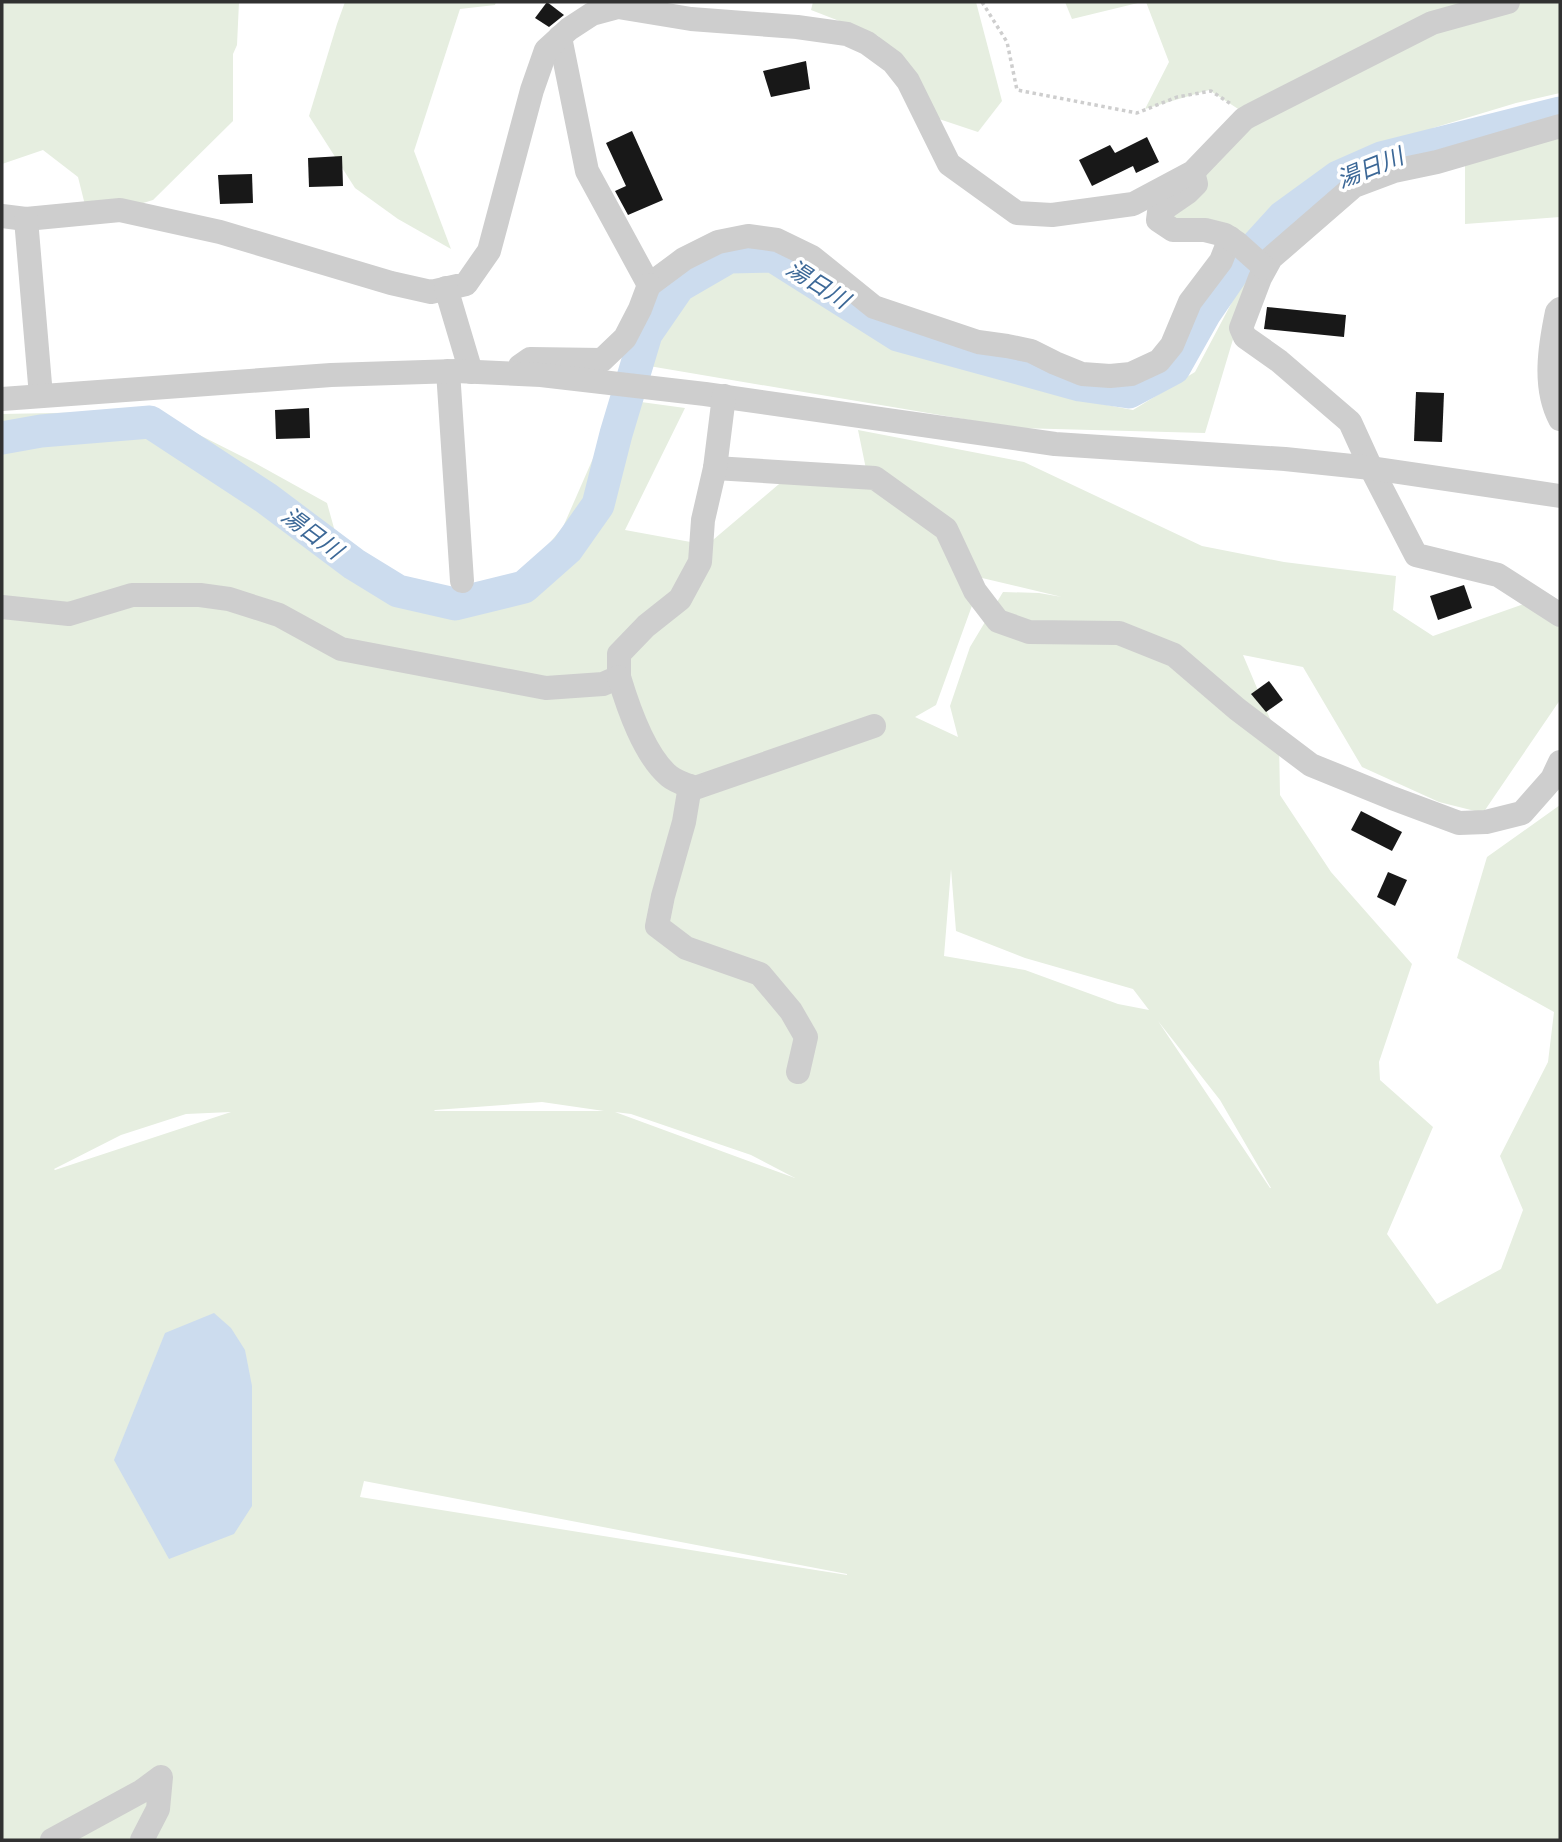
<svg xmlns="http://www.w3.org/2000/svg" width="1562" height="1842" viewBox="0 0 1562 1842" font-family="'Space Grotesk','Noto Sans JP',sans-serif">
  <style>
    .green { fill: #e6eee0; fill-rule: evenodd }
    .water { fill: #ccdcee }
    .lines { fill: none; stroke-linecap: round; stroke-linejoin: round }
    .stream { stroke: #ccdcee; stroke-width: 5 }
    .river { stroke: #ccdcee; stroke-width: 33 }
    .building { fill: #181818 }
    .path { stroke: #cecece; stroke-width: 3.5; stroke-dasharray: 3.5 3.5; stroke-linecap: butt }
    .minor { stroke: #cecece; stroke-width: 24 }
    .labels { text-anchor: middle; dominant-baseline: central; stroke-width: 7; stroke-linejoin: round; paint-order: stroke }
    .water-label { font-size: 23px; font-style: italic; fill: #3c6897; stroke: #fff }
  </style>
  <rect width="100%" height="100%" fill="#fff"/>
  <g class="green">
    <path d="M2,2H239L237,45L233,54V121L153,200L120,210L87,213L78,177L43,150L2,164Z"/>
    <path d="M345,2H496L495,5L460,9L414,151L451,249L398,219L355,188L309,116L337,24Z"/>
    <path d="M813,2H976L1002,101L978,132L939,119L878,36L811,10Z"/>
    <path d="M1065,2H1142L1072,19Z"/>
    <path d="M1146,2H1560V93L1516,103L1433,128L1250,245L1166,215L1249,116L1209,90L1145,109L1169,62Z"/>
    <path d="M1560,128V217L1465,224V166Z"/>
    <path d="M774,264L820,299L905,346L1070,398L1133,410L1195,372L1249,270L1251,279L1205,433L1017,428L649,366L675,311L716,274Z"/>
    <path d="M619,399L685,408L625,530L707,545L792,473L866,469L858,430L1024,462L1202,546L1284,562L1396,576L1393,610L1433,636L1527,603L1560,623V700L1483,813L1439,802L1362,767L1303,667L1243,655L1279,740L1280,795L1331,872L1412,964L1379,1062L1380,1080L1433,1127L1387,1234L1437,1304L1501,1269L1523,1210L1500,1156L1548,1062L1554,1012L1457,958L1487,857L1560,805V1840H2V414L152,411L253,462L327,503L339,546L455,604L510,590L563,527ZM982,578L1062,597L1039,593L1003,592L970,647L950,706L958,737L915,717L936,705ZM951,869L956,931L1025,958L1133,989L1149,1010L1118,1004L1025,970L944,956ZM1158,1021L1220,1100L1271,1188H1270ZM542,1102L604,1111H434L435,1110ZM231,1112L55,1170L54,1169L121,1135L186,1114ZM615,1112L631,1114L751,1155L795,1178ZM364,1481L847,1574V1575L360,1497Z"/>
  </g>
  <path class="water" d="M214,1313L231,1328L245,1350L252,1386V1506L234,1534L169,1559L114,1460L165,1333Z"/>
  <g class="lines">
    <path class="stream" d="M2,434L41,431"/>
    <path class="river" d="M2,438L41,431L150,422L266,498L354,564L398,591L455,604L524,587L567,549L598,505L616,434L646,334L679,286L729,257L773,256L898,335L1080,385L1129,392L1174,368L1205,313L1233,272L1283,217L1338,177L1381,158L1560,113"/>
  </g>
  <g class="building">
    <path d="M547,2L564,15L549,27L535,18Z"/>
    <path d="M806,61L810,89L771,97L763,71Z"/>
    <path d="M632,131L663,200L628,215L615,191L626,186L606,143Z"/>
    <path d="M1147,137L1159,162L1136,173L1133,166L1092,186L1079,160L1110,145L1115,153Z"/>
    <path d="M342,156L343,186L309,187L308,158Z"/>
    <path d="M252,174L253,203L220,204L218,175Z"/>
    <path d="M1267,307L1346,315L1344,337L1264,329Z"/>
    <path d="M1416,392L1444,393L1442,442L1414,441Z"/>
    <path d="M309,408L310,438L276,439L275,410Z"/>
    <path d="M1464,585L1472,608L1438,620L1430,596Z"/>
    <path d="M1269,681L1283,700L1266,712L1251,694Z"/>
    <path d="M1361,811L1402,832L1392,851L1351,830Z"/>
    <path d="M1388,872L1407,880L1395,906L1377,897Z"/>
  </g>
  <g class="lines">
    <path class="path" d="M982,2L1007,42L1017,90L1137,113L1177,97L1211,91L1231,104"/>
    <g class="minor">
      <path d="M560,37L587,171L649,285L684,259L718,242L748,236L777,240L812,257L874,307L978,342L1007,346L1031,351L1055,363L1082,374L1110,376L1131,374L1159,361L1172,345L1190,302L1221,261L1230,238"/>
      <path d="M1560,126L1437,162L1394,171L1354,186L1271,258L1260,278L1241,328L1245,337L1279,361L1350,422L1371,468L1416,555L1498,575L1560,615"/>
      <path d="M1194,176L1196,184L1188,192L1159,212L1158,220L1173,230H1205L1225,235L1237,243L1265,268"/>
      <path d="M2,216L26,219L120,210L220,232L391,283L431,292L466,284L489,251L532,90L546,50L569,29L592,14L618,7L691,19L797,27L847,34L867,43L893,62L908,81L949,164L1017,213L1052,215L1133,204L1193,172L1244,119L1249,116L1432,23L1508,2"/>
      <path d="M26,219L41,396"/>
      <path d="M446,288L471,372"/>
      <path d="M1560,309L1557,312C1550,346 1543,387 1560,419"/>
      <path d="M520,366L530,359L602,360L625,338L640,309L649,285"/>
      <path d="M448,371L462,581"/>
      <path d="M2,399L331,375L456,371L541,375L705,394L1055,444L1285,459L1371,468L1560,496"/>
      <path d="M715,468L875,478L946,529L975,591L998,621L1029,632L1119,633L1174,655L1237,709L1311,765L1392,798L1459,823L1486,822L1522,813L1552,779L1560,762"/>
      <path d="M2,607L69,614L132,595H200L229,599L279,615L341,649L546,688L603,684L619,677V654L646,626L680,599L700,562L703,520L715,468L724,396"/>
      <path d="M619,677C628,707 644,755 669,776C676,782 687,785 695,788L874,726"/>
      <path d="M690,786L684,822L663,896L657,926L686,948L760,974L791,1011L806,1037L798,1072"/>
      <path d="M52,1840L142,1791L161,1777L158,1809L142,1840"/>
    </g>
  </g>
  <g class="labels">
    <g class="water-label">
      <text transform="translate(1370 168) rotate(-22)">湯日川</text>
      <text transform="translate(818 284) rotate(32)">湯日川</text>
      <text transform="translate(312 533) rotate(37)">湯日川</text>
    </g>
  </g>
  <rect width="1562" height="1842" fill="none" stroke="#313131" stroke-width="7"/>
</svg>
